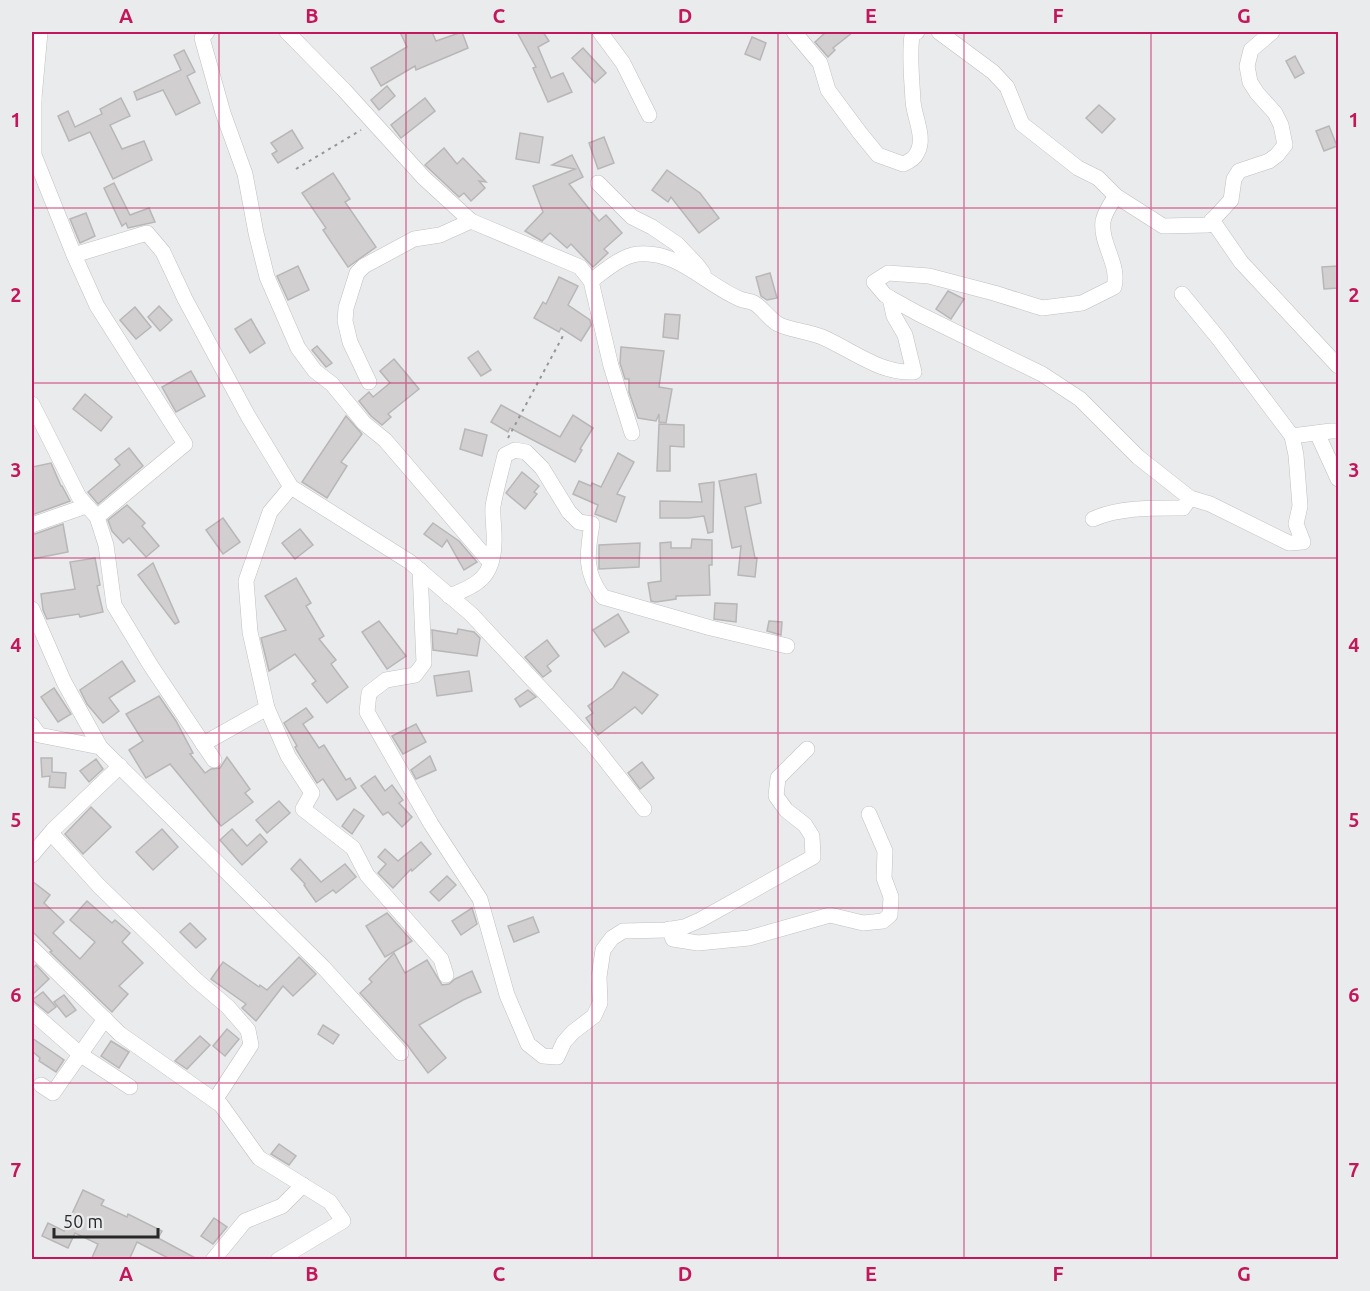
<svg xmlns="http://www.w3.org/2000/svg" width="1370" height="1291" viewBox="0 0 1370 1291" font-family="Ubuntu,sans-serif">
  <style>
    .building { fill: #d1cfd0; stroke: #b8b6b7; stroke-width: 1.5 }
    .lines { fill: none; stroke-linecap: round; stroke-linejoin: round }
    .minor-casing { stroke: #c0c0c2; stroke-width: 16 }
    .path { stroke: #959697; stroke-width: 2; stroke-dasharray: 3 4.5; stroke-linecap: butt }
    .minor { stroke: #fff; stroke-width: 15 }
    .grid { fill: none; stroke: #c2185b; stroke-width: 1.5; stroke-opacity: 0.55 }
    .neatline { fill: none; stroke: #c2185b; stroke-width: 2 }
    .grid-label { font-size: 20px; text-anchor: middle; font-weight: bold; fill: #c2185b }
  </style>
  <rect width="100%" height="100%" fill="#eaebed"/>
  <g class="building">
    <path d="M400,32H432L436,41L462,32L468,48L416,70L415,66L381,86L371,68L407,47Z"/>
    <path d="M517,32H543L549,41L538,47L551,78L563,73L572,92L548,102L533,68L536,67Z"/>
    <path d="M826,32H853L833,48L835,50L828,57L815,42Z"/>
    <path d="M752,37L766,43L760,60L745,54Z"/>
    <path d="M583,48L606,73L595,83L572,58Z"/>
    <path d="M184,50L195,72L187,76L200,103L176,115L163,90L137,100L134,92L181,70L174,55Z"/>
    <path d="M1295,56L1304,73L1295,78L1286,61Z"/>
    <path d="M387,86L395,96L379,110L371,100Z"/>
    <path d="M121,98L130,116L110,125L122,149L144,141L152,160L113,179L90,132L69,141L58,116L68,111L75,127L102,114L100,109Z"/>
    <path d="M425,98L435,111L401,138L391,125Z"/>
    <path d="M1099,105L1115,119L1102,133L1086,118Z"/>
    <path d="M1329,126L1337,146L1324,151L1316,131Z"/>
    <path d="M292,130L303,148L278,163L272,154L277,151L271,143Z"/>
    <path d="M520,133L543,137L539,163L516,159Z"/>
    <path d="M604,137L614,163L598,169L589,143Z"/>
    <path d="M444,148L457,164L463,158L486,182L479,181L485,188L471,201L464,193L459,197L425,165Z"/>
    <path d="M572,155L583,177L569,184L599,221L606,215L622,233L604,249L608,253L593,267L571,244L567,248L550,233L542,241L525,231L543,212L533,186L575,169L552,165Z"/>
    <path d="M667,170L700,193L719,218L699,233L671,197L668,202L652,190Z"/>
    <path d="M333,173L350,199L345,202L376,247L348,267L323,230L326,228L302,193Z"/>
    <path d="M114,183L130,215L149,208L155,222L128,228L126,223L122,226L104,188Z"/>
    <path d="M86,213L95,236L80,243L70,219Z"/>
    <path d="M298,266L309,290L288,300L277,276Z"/>
    <path d="M1338,266V288L1324,289L1322,267Z"/>
    <path d="M770,273L777,298L767,300L761,296L756,277Z"/>
    <path d="M559,277L578,286L568,305L590,320L591,325L581,341L561,328L559,332L534,318L543,302L546,304Z"/>
    <path d="M948,291L964,299L951,319L936,309Z"/>
    <path d="M159,306L172,320L160,331L148,317Z"/>
    <path d="M135,307L151,327L136,339L120,320Z"/>
    <path d="M665,314L680,315L678,339L663,337Z"/>
    <path d="M251,319L265,343L250,353L235,329Z"/>
    <path d="M317,346L332,363L326,367L312,350Z"/>
    <path d="M621,347L664,351L659,387L672,389L666,423L659,422V414L656,421L638,418L629,392V379H625L620,363Z"/>
    <path d="M478,351L491,370L481,376L468,358Z"/>
    <path d="M394,359L419,389L388,414L391,417L382,425L371,416L359,401L369,392L373,397L390,383L380,371Z"/>
    <path d="M191,371L205,396L176,412L162,387Z"/>
    <path d="M85,394L112,417L101,431L73,409Z"/>
    <path d="M501,405L560,437L573,415L593,428L580,449L582,450L575,462L510,428L508,432L491,422Z"/>
    <path d="M346,416L362,434L341,462L347,466L327,498L302,482Z"/>
    <path d="M659,424L684,425V447L670,446V471H657Z"/>
    <path d="M465,429L487,435L482,456L460,449Z"/>
    <path d="M129,448L143,466L98,504L88,492L120,465L115,459Z"/>
    <path d="M618,453L634,462L617,494L625,497L616,522L595,514L598,505L573,494L579,481L591,486L592,483L601,487Z"/>
    <path d="M51,463L61,486H62L70,501L32,515V467Z"/>
    <path d="M522,472L539,486L534,492L537,494L525,509L506,493Z"/>
    <path d="M756,474L761,503L745,507L755,558H757L755,577L738,575L741,546L732,548L719,481Z"/>
    <path d="M714,482L713,532L708,533L704,516L689,518H660V501L702,502L699,484Z"/>
    <path d="M127,505L145,523L142,526L159,546L146,557L129,538L123,543L112,531L108,520Z"/>
    <path d="M223,518L240,542L223,554L206,530Z"/>
    <path d="M433,523L459,541L477,562L464,570L447,540L442,547L424,534Z"/>
    <path d="M63,524L68,552L32,559V535Z"/>
    <path d="M300,529L313,545L295,559L282,543Z"/>
    <path d="M692,539L712,540V565H709L710,595L676,596V599L656,602L651,601L648,583L661,581L660,543L671,542V548H691Z"/>
    <path d="M640,543L639,567L599,569V545Z"/>
    <path d="M95,558L100,585L97,586L103,612L80,617L79,614L47,619L43,610L41,594L75,589L70,562Z"/>
    <path d="M153,563L179,622L175,624L138,575Z"/>
    <path d="M296,578L311,603L306,606L324,636L319,639L336,660L331,664L348,687L327,703L312,684L316,681L295,654L269,671L261,638L286,630L265,596Z"/>
    <path d="M715,603L737,604L736,622L714,619Z"/>
    <path d="M618,614L629,632L605,647L593,630Z"/>
    <path d="M379,621L406,656L387,669L362,632Z"/>
    <path d="M769,621L782,622L781,635L767,631Z"/>
    <path d="M458,629L474,632L480,638L477,656L433,650L432,630L457,634Z"/>
    <path d="M547,640L559,656L547,666L551,671L543,677L525,657Z"/>
    <path d="M122,661L135,681L109,698L119,711L103,723L87,704L80,690Z"/>
    <path d="M469,671L472,691L437,696L434,676Z"/>
    <path d="M623,672L658,695L642,714L635,707L598,735L586,718L593,713L588,706L613,688Z"/>
    <path d="M54,688L71,714L58,722L41,697Z"/>
    <path d="M528,690L536,697L520,707L515,699Z"/>
    <path d="M159,696L176,721L193,753L190,754L205,773L211,769L220,768L227,757L250,789L245,793L253,802L221,826L170,764L146,778L129,750L143,741L126,714Z"/>
    <path d="M306,708L313,717L303,724L319,748L324,745L346,780L350,778L356,788L337,800L323,779L317,783L297,751L295,747L297,746L284,723Z"/>
    <path d="M416,724L426,742L403,754L392,736Z"/>
    <path d="M430,756L436,770L416,779L411,770Z"/>
    <path d="M41,758H52V772L66,773L65,788L49,787L50,776L42,777Z"/>
    <path d="M96,759L103,769L89,782L80,771Z"/>
    <path d="M642,762L654,778L640,789L628,773Z"/>
    <path d="M375,776L385,791L392,785L403,800L399,803L412,817L402,827L388,812L383,815L361,786Z"/>
    <path d="M279,801L290,813L267,833L256,820Z"/>
    <path d="M91,807L111,827L83,854L65,834Z"/>
    <path d="M354,809L364,816L352,834L342,826Z"/>
    <path d="M162,829L178,847L153,870L136,852Z"/>
    <path d="M232,829L247,846L260,834L267,842L242,865L220,840Z"/>
    <path d="M421,842L431,854L412,871L411,869L393,888L378,873L386,864L378,857L385,849L398,861Z"/>
    <path d="M300,859L321,882L345,864L356,877L336,893L333,890L316,902L304,885L305,884L291,869Z"/>
    <path d="M447,876L456,885L439,901L430,892Z"/>
    <path d="M32,881L50,895L44,903L64,922L53,933L80,959L95,942L70,920L87,901L112,923L115,920L130,933L122,942L143,963L119,986L128,994L112,1012L50,952L52,951L32,931Z"/>
    <path d="M472,908L477,924L461,935L452,921Z"/>
    <path d="M387,913L412,941L385,957L366,926Z"/>
    <path d="M533,917L539,932L514,942L508,926Z"/>
    <path d="M190,923L206,939L196,948L180,932Z"/>
    <path d="M394,953L405,973L427,960L442,985L449,984L455,979L472,971L481,992L463,1000L419,1025L446,1058L428,1073L408,1046L360,993L372,982L369,979Z"/>
    <path d="M299,957L316,974L293,996L283,986L256,1021L242,1008L246,1004L211,979L223,962L259,987L260,985L267,990Z"/>
    <path d="M36,965L49,979L32,995V969Z"/>
    <path d="M43,992L56,1007L48,1013L32,1000Z"/>
    <path d="M64,995L76,1010L66,1017L54,1002Z"/>
    <path d="M323,1025L339,1035L333,1044L318,1034Z"/>
    <path d="M227,1029L239,1039L225,1056L213,1046Z"/>
    <path d="M200,1036L210,1045L187,1069L175,1061Z"/>
    <path d="M32,1038L64,1060L56,1072L39,1061L40,1058L32,1051Z"/>
    <path d="M111,1041L129,1052L119,1068L101,1056Z"/>
    <path d="M279,1144L296,1156L289,1165L271,1154Z"/>
    <path d="M83,1190L104,1200L101,1205L127,1217L128,1214L162,1231L158,1238L199,1260H172L137,1242L129,1260H91L98,1244L75,1233L68,1248L42,1236L48,1223L64,1231Z"/>
    <path d="M214,1218L227,1227L213,1244L201,1236Z"/>
  </g>
  <g class="lines">
    <g class="minor-casing">
      <g id="minor">
        <path d="M207,32L202,38L223,113L245,174L256,233L267,277L298,348L315,371L332,384L364,423L385,440L490,562"/>
        <path d="M287,32L344,90L424,178L471,221L580,267L591,281L611,366L632,433"/>
        <path d="M600,32L623,63L649,115"/>
        <path d="M794,32L820,63L828,90L860,133L878,155L903,164C908,162 915,158 917,153C926,138 914,117 913,101C912,80 909,57 912,35L917,32"/>
        <path d="M939,32L993,72L1007,87L1022,124L1078,168L1098,178L1116,196L1163,226L1208,225L1231,200L1234,179L1239,171L1269,161L1277,155L1285,145L1281,125L1275,113L1257,93L1250,82L1247,66L1251,50L1272,32"/>
        <path d="M32,97L34,98L40,32"/>
        <path d="M34,98V155L74,255L97,306L185,444L97,517"/>
        <path d="M598,183L632,217L652,227L677,244L697,265L703,273"/>
        <path d="M1116,196C1111,203 1105,212 1103,221C1100,244 1120,264 1114,287L1082,303L1042,308L994,293L929,276L888,273L874,282L885,295L890,298L919,314L1042,374L1080,399L1138,457L1190,498L1210,504L1289,543L1303,542L1296,524L1300,506L1296,455L1292,436"/>
        <path d="M1212,220L1241,262L1338,366"/>
        <path d="M74,255L147,233L163,252L185,299L248,416L291,487L410,562L471,614L591,742L644,809"/>
        <path d="M591,281C604,271 621,256 638,254C678,250 706,285 740,299C745,301 750,301 754,303C763,308 769,319 778,324C786,329 810,332 822,337C852,350 880,374 914,372L905,335L894,316L890,298"/>
        <path d="M1182,294L1219,339L1292,436L1331,431H1338"/>
        <path d="M369,382L350,342L345,321L346,308L357,273L364,266L414,239L440,235L471,221"/>
        <path d="M32,404L79,497L97,517L106,545L114,605L151,666L214,760"/>
        <path d="M1317,433L1338,479"/>
        <path d="M291,487L270,512L246,581L250,632L267,708L288,756L312,793L303,809L353,848L367,875L441,959L446,975"/>
        <path d="M1093,519C1120,507 1154,508 1183,508L1190,498"/>
        <path d="M32,525L86,506"/>
        <path d="M420,570L424,663L415,675L386,680L369,693L367,712L431,824L480,899L507,995L528,1044L543,1056L557,1057L564,1042L573,1032L594,1016L600,1003L599,977L603,950L612,938L623,931L666,930L684,927L700,920L813,857L812,836L805,825L786,810L776,796L778,778L807,749"/>
        <path d="M449,596C477,586 493,577 494,544C495,531 492,518 493,506C496,489 501,472 505,455L515,450L526,452L542,468L569,512L579,522L592,524C587,553 584,573 603,597L711,628L787,646"/>
        <path d="M32,609L64,682L100,747L323,967L401,1053"/>
        <path d="M32,725L39,735L100,747"/>
        <path d="M203,744L267,708"/>
        <path d="M51,833L99,886L195,979L228,1007L248,1030L251,1045L215,1100"/>
        <path d="M32,855L53,830L120,766"/>
        <path d="M669,929L673,939L698,943L749,938L830,915L863,923L883,921L890,915L891,897L884,878L885,851L869,814"/>
        <path d="M32,948L120,1034L221,1105L259,1158L330,1202L343,1221L278,1260"/>
        <path d="M32,1012L81,1055L130,1087"/>
        <path d="M41,1085L53,1093L105,1019"/>
        <path d="M213,1260L245,1221L282,1206L303,1185"/>
      </g>
    </g>
    <g class="path">
      <path d="M296,169L361,130"/>
      <path d="M508,438L564,334"/>
    </g>
    <use href="#minor" class="minor"/>
  </g>
  <path class="grid" d="M219,32V1260M406,32V1260M592,32V1260M778,32V1260M964,32V1260M1151,32V1260M32,208H1338M32,383H1338M32,558H1338M32,733H1338M32,908H1338M32,1083H1338"/>
  <rect width="1370" height="1291" fill="none" stroke="#eaebed" stroke-width="66"/>
  <path d="M54 1228v9h104v-9" fill="none" stroke="#282828" stroke-width="3"/>
  <text x="63" y="1228" font-size="18" fill="#282828" stroke="#eaebed" stroke-width="4.5" paint-order="stroke">50 m</text>
  <rect x="33" y="33" width="1304" height="1225" class="neatline"/>
  <g class="grid-label">
    <text x="126" y="23">A</text>
    <text x="312" y="23">B</text>
    <text x="499" y="23">C</text>
    <text x="685" y="23">D</text>
    <text x="871" y="23">E</text>
    <text x="1058" y="23">F</text>
    <text x="1244" y="23">G</text>
    <text x="16" y="127">1</text>
    <text x="1354" y="127">1</text>
    <text x="16" y="302">2</text>
    <text x="1354" y="302">2</text>
    <text x="16" y="477">3</text>
    <text x="1354" y="477">3</text>
    <text x="16" y="652">4</text>
    <text x="1354" y="652">4</text>
    <text x="16" y="827">5</text>
    <text x="1354" y="827">5</text>
    <text x="16" y="1002">6</text>
    <text x="1354" y="1002">6</text>
    <text x="16" y="1177">7</text>
    <text x="1354" y="1177">7</text>
    <text x="126" y="1281">A</text>
    <text x="312" y="1281">B</text>
    <text x="499" y="1281">C</text>
    <text x="685" y="1281">D</text>
    <text x="871" y="1281">E</text>
    <text x="1058" y="1281">F</text>
    <text x="1244" y="1281">G</text>
  </g>
</svg>
